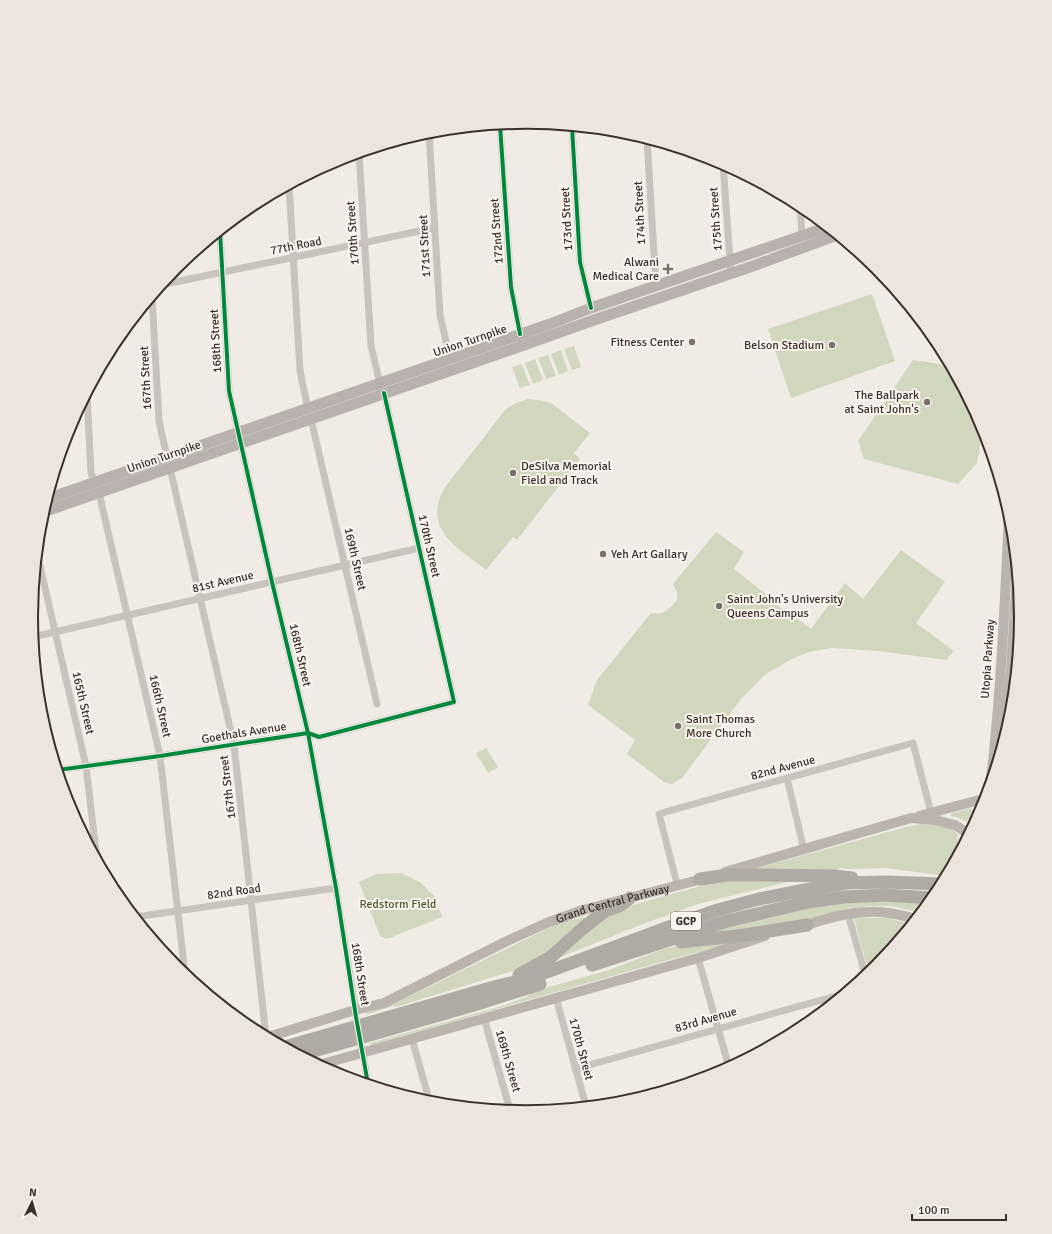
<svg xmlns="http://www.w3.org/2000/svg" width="1052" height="1234" viewBox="0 0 1052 1234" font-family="Signika,sans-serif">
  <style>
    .green { fill: #d1d6bf }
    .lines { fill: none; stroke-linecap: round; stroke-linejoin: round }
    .minor { stroke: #c9c3be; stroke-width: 7 }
    .secondary { stroke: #bab3ae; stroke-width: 10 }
    .primary { stroke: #b8b1ad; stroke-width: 11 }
    .motorway { stroke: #afaaa4; stroke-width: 13 }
    .minor-bridge { stroke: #c9c3be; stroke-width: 7 }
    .cycleway-casing { stroke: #fbf5ee; stroke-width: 6 }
    .cycleway { stroke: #00873e; stroke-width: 4 }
    .poi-dot { fill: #7a716c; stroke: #fbf5ee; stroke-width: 1.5 }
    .labels { text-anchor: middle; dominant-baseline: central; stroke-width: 4; stroke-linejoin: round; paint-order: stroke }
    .shield { fill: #fbf5ee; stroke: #756b66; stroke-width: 1 }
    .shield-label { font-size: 11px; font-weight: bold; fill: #3b302b }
    .street-label { font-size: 12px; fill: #3b302b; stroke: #fbf5ee }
    .poi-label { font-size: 12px; fill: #3b302b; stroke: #fbf5ee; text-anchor: end }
    .park-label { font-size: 12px; fill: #4a5a2e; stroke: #fbf5ee }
    .rim { fill: none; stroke: #3b302b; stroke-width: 2 }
  </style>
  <rect width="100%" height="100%" fill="#f0ebe5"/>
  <g class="green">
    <path d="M872,294L895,361L791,398L768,329Z"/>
    <path d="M574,346L581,367L572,370L564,349Z"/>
    <path d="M561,350L568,371L559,375L551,354Z"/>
    <path d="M548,355L556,376L546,379L538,358Z"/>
    <path d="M535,359L543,380L533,384L525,363Z"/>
    <path d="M913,360L940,364L956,376L983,428L977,463L958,484L864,459L858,441Z"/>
    <path d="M522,364L530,385L520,388L512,367Z"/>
    <path d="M528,399L539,400L551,403L590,433L574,453L580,459L517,540L513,537L486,570C457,547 421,530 445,487L506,409L516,403Z"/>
    <path d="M716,532L744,552L734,569L767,595L766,597L784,610L785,609L811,629L845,583L863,599L901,550L945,582L916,623L954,651L946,660L878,651L831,648L809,652L792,659L766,674L741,699L682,778L672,784L664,782L627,754L635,740L588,705L597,680L651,613C666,615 668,610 677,600V592L673,584Z"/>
    <path d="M486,748L498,767L488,773L476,753Z"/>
    <path d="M971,808L972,810L974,811L970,822L968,820L967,822L956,817L950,816L952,813Z"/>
    <path d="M921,824L937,825L951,828L958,835L957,837L959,849L946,876L886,868L846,869L839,868V873L743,872L906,827Z"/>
    <path d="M401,873L420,882L434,896L442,917L387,939L380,936L359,882L376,874Z"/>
    <path d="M725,879L792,881L698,904L643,924L548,962L592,924L622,908Z"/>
    <path d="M843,901H930L920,914L913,911L891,906H872L850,908L788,925L707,933L737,922Z"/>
    <path d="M585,917L586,923L529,966L396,1007L393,1006L366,1015L365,1013L387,1006L408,997L561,922Z"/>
    <path d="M854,918H887L911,924L903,934L886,947L867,966Z"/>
    <path d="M756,936L647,966L371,1045L370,1043L502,1006L526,997L532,993L545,988L609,970L663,949L685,944Z"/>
  </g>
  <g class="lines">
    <g class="minor">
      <path d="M500,125L511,287L521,337"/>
      <path d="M572,127L580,262L591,308"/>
      <path d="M429,132L440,315L450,358"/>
      <path d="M647,139L656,286"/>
      <path d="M359,153L371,346L380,383"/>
      <path d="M723,164L731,274"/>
      <path d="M289,185L300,371L308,409"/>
      <path d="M800,205L802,236"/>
      <path d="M220,231L229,391L272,582L308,733L336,888L356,1013"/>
      <path d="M161,285L434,228"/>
      <path d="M152,296L159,421L167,457"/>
      <path d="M87,394L91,473L95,482"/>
      <path d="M311,419L377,704"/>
      <path d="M170,468L234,745L266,1037"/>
      <path d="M99,493L160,756L185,974"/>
      <path d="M37,553L86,766L97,860"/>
      <path d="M33,637L419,548"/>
      <path d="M58,770L160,756L308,733L319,737L454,702L384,393"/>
      <path d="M787,778L804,850"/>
      <path d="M677,884L659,814L665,812L913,743L931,813"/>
      <path d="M848,914L865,974"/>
      <path d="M135,917L336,888"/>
      <path d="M698,958L729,1067"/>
      <path d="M860,980L886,955"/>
      <path d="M556,998L586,1106"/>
      <path d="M484,1018L510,1110"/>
      <path d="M412,1039L430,1103"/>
      <path d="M362,1049L368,1084"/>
      <path d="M575,1069L843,994"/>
    </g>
    <g class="secondary">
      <path d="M1002,743L1011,669L1017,575"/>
      <path d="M983,806C983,796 989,787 991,777C994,758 995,738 997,719C1003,651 1006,582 1009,513"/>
      <path d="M919,816L983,799"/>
      <path d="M725,872L911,818L935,820L955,825L969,834"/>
      <path d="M800,927C823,920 846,912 870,912C885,911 901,915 915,919"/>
      <path id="s1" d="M268,1037L355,1010L384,1003L507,941L549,922L583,910L706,878"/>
      <path d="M319,1065L698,958L765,936"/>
    </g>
    <g class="primary">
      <path d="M47,499L550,324L591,308L828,227"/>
      <path d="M43,512L524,345L594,320L753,266L837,235"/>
    </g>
    <g class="motorway">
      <path d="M700,879L728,875H758L834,876L852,878"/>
      <path d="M681,942L745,935L807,925"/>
      <path d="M592,965L727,921L808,902L844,897L885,895L933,898"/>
      <path d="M519,975L551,957L583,928L605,911L619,906L630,898"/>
      <path d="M285,1047L494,987L528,979L674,925L718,910L759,899L805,890L846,883L885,882L942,884"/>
      <path d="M300,1055L474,1005L540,984"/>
    </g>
    <path class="minor-bridge" d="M356,1017L361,1046"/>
    <g class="cycleway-casing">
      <g id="cycleway">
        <path d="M500,125L511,287L520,334"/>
        <path d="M572,127L580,262L591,308"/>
        <path d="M220,231L229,391L272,582L308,733L336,888L356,1017L368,1084"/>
        <path d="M58,770L160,756L308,733L319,737L454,702L384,393"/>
      </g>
    </g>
    <use href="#cycleway" class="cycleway"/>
  </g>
  <g class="poi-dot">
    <path d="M666 263h4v4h4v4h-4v4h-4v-4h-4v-4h4z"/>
    <circle cx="692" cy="342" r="4"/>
    <circle cx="832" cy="345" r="4"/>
    <circle cx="927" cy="402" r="4"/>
    <circle cx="513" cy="473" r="4"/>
    <circle cx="603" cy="554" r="4"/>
    <circle cx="719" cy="606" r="4"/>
    <circle cx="678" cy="726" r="4"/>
  </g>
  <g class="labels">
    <rect class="shield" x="671" y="912" width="30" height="18" rx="3"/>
    <g class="shield-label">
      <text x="686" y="921">GCP</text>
    </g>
    <g class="street-label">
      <text transform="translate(640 213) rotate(-93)">174th Street</text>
      <text transform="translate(567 219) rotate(-93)">173rd Street</text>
      <text transform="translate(716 219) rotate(-94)">175th Street</text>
      <text transform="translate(497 231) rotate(-94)">172nd Street</text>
      <text transform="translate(353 233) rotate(-94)">170th Street</text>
      <text transform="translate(296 246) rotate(-11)">77th Road</text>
      <text transform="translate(425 246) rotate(-93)">171st Street</text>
      <text transform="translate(216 341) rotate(-93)">168th Street</text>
      <text transform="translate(470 341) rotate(-19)">Union Turnpike</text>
      <text transform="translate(146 378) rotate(-93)">167th Street</text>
      <text transform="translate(164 457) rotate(-19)">Union Turnpike</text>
      <text transform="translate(429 546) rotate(77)">170th Street</text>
      <text transform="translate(355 559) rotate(77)">169th Street</text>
      <text transform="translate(223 582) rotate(-13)">81st Avenue</text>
      <text transform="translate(300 655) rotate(77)">168th Street</text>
      <text transform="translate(988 659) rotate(-86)">Utopia Parkway</text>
      <text transform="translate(83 703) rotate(77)">165th Street</text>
      <text transform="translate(160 706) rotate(77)">166th Street</text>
      <text transform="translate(244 733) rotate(-9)">Goethals Avenue</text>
      <text transform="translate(783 768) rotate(-15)">82nd Avenue</text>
      <text transform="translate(228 787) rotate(-97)">167th Street</text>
      <text transform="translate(234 892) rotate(-8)">82nd Road</text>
      <text stroke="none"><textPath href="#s1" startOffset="371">Grand Central Parkway</textPath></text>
      <text transform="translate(360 974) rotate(81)">168th Street</text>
      <text transform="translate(706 1020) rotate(-16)">83rd Avenue</text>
      <text transform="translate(581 1049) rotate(75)">170th Street</text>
      <text transform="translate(508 1061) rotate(74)">169th Street</text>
    </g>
    <g class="poi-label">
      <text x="659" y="262">Alwani<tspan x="659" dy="14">Medical Care</tspan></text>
      <text x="684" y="342">Fitness Center</text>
      <text x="824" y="345">Belson Stadium</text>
      <text x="919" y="395">The Ballpark<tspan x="919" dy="14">at Saint John's</tspan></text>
      <text x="521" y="466" text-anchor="start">DeSilva Memorial<tspan x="521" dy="14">Field and Track</tspan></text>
      <text x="611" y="554" text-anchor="start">Yeh Art Gallary</text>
      <text x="727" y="599" text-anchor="start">Saint John's University<tspan x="727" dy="14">Queens Campus</tspan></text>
      <text x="686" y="719" text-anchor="start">Saint Thomas<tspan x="686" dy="14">More Church</tspan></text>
    </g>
    <g class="park-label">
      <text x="398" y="904">Redstorm Field</text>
    </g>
  </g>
  <path d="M0 0H1052V1234H0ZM38 617a488 488 0 1 1 976 0a488 488 0 1 1-976 0Z" fill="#ece5de" fill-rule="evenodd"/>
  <path class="rim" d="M38 617a488 488 0 1 1 976 0a488 488 0 1 1-976 0Z"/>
  <g transform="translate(32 1202) rotate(5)" stroke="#fbf5ee" stroke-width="3" paint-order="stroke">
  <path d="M0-3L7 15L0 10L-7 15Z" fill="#3b302b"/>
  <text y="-6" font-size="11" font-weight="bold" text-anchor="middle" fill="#3b302b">N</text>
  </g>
  <path d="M912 1214v6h94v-6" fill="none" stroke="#3b302b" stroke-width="2"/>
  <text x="918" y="1214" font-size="12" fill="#3b302b" stroke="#fbf5ee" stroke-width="3" paint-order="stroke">100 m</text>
</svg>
